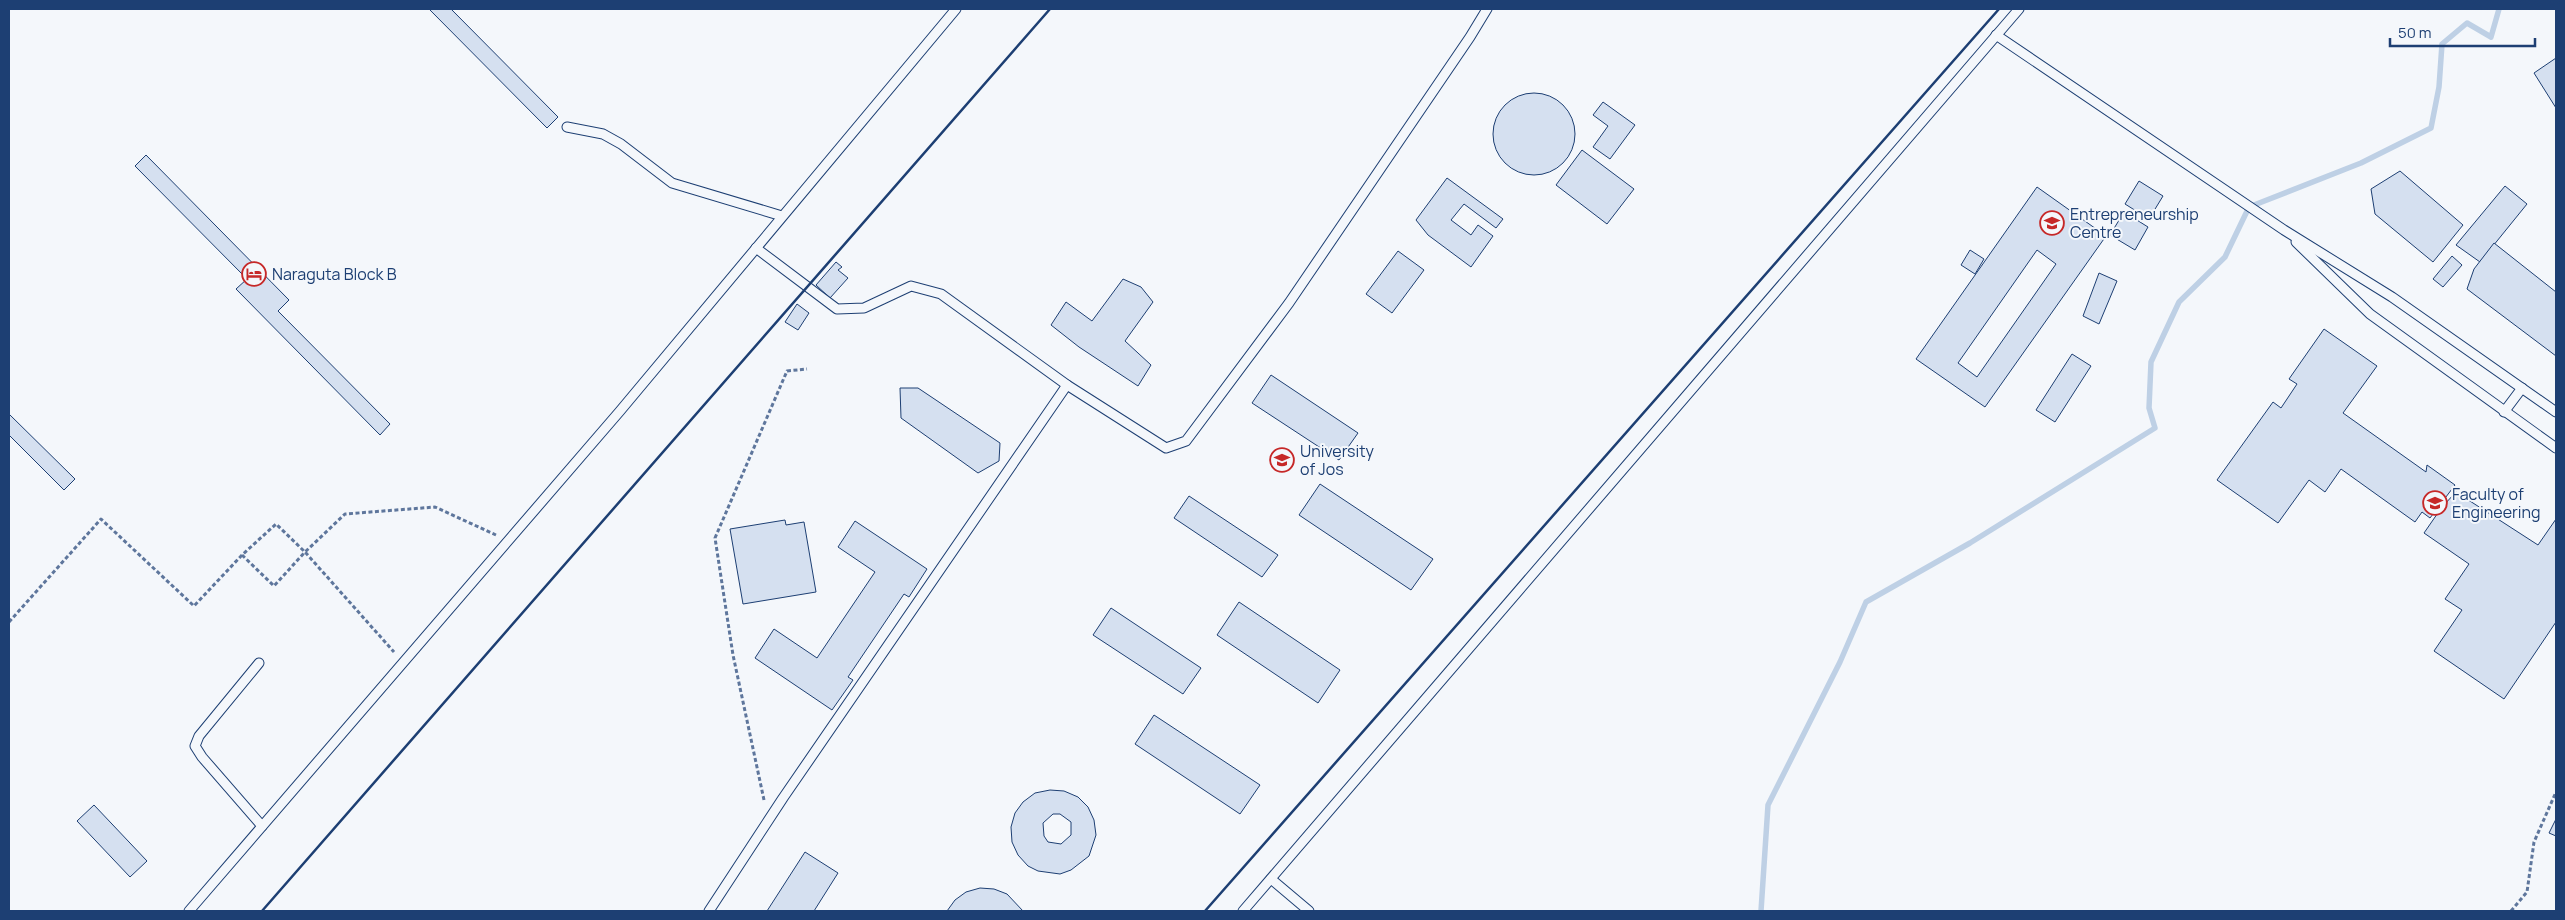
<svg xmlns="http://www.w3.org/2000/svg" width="2565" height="920" viewBox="0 0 2565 920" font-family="Manrope,sans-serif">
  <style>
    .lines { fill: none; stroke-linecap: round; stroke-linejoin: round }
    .stream { stroke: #bed0e5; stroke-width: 5.5 }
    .building { fill: #d5e0f0; stroke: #1d3f73; fill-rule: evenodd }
    .lane-casing { stroke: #1d3f73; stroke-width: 11 }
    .path { stroke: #5e769c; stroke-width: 3; stroke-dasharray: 4 2.5; stroke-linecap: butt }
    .lane { stroke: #f4f7fb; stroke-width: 9 }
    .wall { stroke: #1d3f73; stroke-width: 2.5 }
    .labels { text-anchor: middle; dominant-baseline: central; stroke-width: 4; stroke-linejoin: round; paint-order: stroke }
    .poi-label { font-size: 16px; fill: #1d3f73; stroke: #f4f7fb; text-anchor: start }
  </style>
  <rect width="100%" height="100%" fill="#f4f7fb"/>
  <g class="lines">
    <path class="stream" d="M1761,911L1768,805L1840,662L1866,602L1970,543L2155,428L2149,408L2151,362L2179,302L2225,257L2249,207L2361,163L2431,128L2439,87L2442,44L2467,23L2491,37L2499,9"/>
  </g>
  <g class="building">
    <path d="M429,9H451L558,117L547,128Z"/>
    <path d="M2556,58V108L2534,73Z"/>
    <circle cx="1534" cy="134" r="41"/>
    <path d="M1603,102L1635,125L1610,159L1593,147L1608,126L1593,115Z"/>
    <path d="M1582,150L1634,189L1607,224L1556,185Z"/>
    <path d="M146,155L289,300L278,311L390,424L380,435L236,289L247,279L135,166Z"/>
    <path d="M2400,171L2463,225L2433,262L2375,214L2371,189Z"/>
    <path d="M1447,178L1503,219L1496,228L1464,204L1451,220L1471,235L1478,225L1493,236L1471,267L1428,235L1416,220Z"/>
    <path d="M2139,181L2163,196L2149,219L2125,204Z"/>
    <path d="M2505,186L2527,204L2480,262L2456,245Z"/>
    <path d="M2037,187L2106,236L1985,407L1916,359ZM2037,250L2056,264L1977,377L1958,363Z"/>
    <path d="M2124,212L2148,227L2135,250L2110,235Z"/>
    <path d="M2494,243L2556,292V356L2467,289L2474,269Z"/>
    <path d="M1970,250L1984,259L1975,274L1961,265Z"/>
    <path d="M1398,251L1424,270L1392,313L1366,294Z"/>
    <path d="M2452,256L2462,265L2443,287L2433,279Z"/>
    <path d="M836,262L842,267L838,270L848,278L830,298L816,285Z"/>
    <path d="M2099,273L2117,281L2099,324L2083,316Z"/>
    <path d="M1123,279L1141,287L1153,302L1125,341L1151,365L1138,386L1079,347L1051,325L1066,302L1092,321Z"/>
    <path d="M797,304L809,313L798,330L785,322Z"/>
    <path d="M2324,329L2377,366L2343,413L2426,472L2427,465L2455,485L2430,518L2422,512L2415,522L2341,469L2325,492L2309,480L2278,523L2217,480L2273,402L2281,408L2297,384L2289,379Z"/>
    <path d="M2072,354L2091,366L2055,422L2036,410Z"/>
    <path d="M1271,375L1358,433L1339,460L1252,403Z"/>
    <path d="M900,388H918L1000,443L999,461L978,473L901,418Z"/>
    <path d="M9,414L75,479L64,490L9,435Z"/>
    <path d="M1320,484L1433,559L1411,590L1299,515Z"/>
    <path d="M2456,492L2538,545L2556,519V622L2504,699L2434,651L2462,610L2445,599L2469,564L2424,533L2442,507Z"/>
    <path d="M1189,496L1278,555L1262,577L1174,518Z"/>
    <path d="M785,520L786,525L804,522L816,592L743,604L730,529Z"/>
    <path d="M855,521L927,569L909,597L904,594L848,677L853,680L832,710L755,658L774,629L817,658L875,572L838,547Z"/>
    <path d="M1239,602L1340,670L1318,703L1217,635Z"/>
    <path d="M1111,608L1201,668L1183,694L1093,635Z"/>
    <path d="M1154,715L1260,785L1240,814L1135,744Z"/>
    <path d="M1050,790L1064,791L1078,797L1088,807L1094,820L1096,835L1089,856L1071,870L1060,874L1038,871L1028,866L1018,855L1012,842L1011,827L1015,813L1023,802L1035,793ZM1053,814H1060L1071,822V835L1061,844L1048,842L1044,836L1043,823Z"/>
    <path d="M94,805L147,861L130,877L77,821Z"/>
    <path d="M2556,819V836L2549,833Z"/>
    <path d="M805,852L838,873L814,911H767Z"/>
    <path d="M980,888L994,889L1007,894L1023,911H947L955,900L966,892Z"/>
  </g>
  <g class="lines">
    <g class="lane-casing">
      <g id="lane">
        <path d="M1996,35L2284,230L2392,297L2556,412"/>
        <path d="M567,127L603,134L621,144L672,183L782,216"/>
        <path d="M2296,242L2370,314L2556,448"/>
        <path d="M756,248L837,309L864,308L911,286L941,294L1067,385L1166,448L1186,441L1289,303L1470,37L1487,9"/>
        <path d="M2504,412L2522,388"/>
        <path d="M259,663L199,736L195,746L202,757L262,826"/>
        <path d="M1271,879L1309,911"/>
        <path d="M189,911L620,411L956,9"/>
        <path d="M709,911L783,798L1067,385"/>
        <path d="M1243,911L2019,9"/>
      </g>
    </g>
    <g class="path">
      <path d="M242,555L274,586L305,552L394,652"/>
      <path d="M9,622L101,519L194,606L242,555L276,524L305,552L345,514L435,507L496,535"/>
      <path d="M764,800L733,655L715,538L787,371L807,369"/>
      <path d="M2511,911L2527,892L2534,842L2556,792"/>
    </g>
    <use href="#lane" class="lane"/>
    <g class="wall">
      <path d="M262,911L1050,9"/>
      <path d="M1205,911L1999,9"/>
    </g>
  </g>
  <defs>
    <g id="university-ring" transform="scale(1.25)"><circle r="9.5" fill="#f4f7fb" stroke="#c62828" stroke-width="1.5"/><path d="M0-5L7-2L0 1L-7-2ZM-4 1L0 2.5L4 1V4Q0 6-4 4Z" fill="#c62828"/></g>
    <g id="hotel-ring" transform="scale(1.25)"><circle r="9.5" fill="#f4f7fb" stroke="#c62828" stroke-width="1.5"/><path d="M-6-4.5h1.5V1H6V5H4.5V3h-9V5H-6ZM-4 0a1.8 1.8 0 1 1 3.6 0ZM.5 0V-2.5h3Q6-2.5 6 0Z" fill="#c62828"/></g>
  </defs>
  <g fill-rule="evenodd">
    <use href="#university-ring" x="2052" y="223"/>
    <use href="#hotel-ring" x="254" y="274"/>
    <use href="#university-ring" x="1282" y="460"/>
    <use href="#university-ring" x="2435" y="503"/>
  </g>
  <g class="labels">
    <g class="poi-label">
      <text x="2070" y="214">Entrepreneurship<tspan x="2070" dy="18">Centre</tspan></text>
      <text x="272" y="274">Naraguta Block B</text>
      <text x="1300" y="451">University<tspan x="1300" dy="18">of Jos</tspan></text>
      <text x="2452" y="494">Faculty of<tspan x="2452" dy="18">Engineering</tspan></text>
    </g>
  </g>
  <rect width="2565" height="920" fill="none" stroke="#1d3f73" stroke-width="20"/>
  <path d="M2390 38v8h145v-8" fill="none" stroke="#1d3f73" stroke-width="2.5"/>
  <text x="2398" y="38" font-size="15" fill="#1d3f73" stroke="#f4f7fb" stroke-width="4" paint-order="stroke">50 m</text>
</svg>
